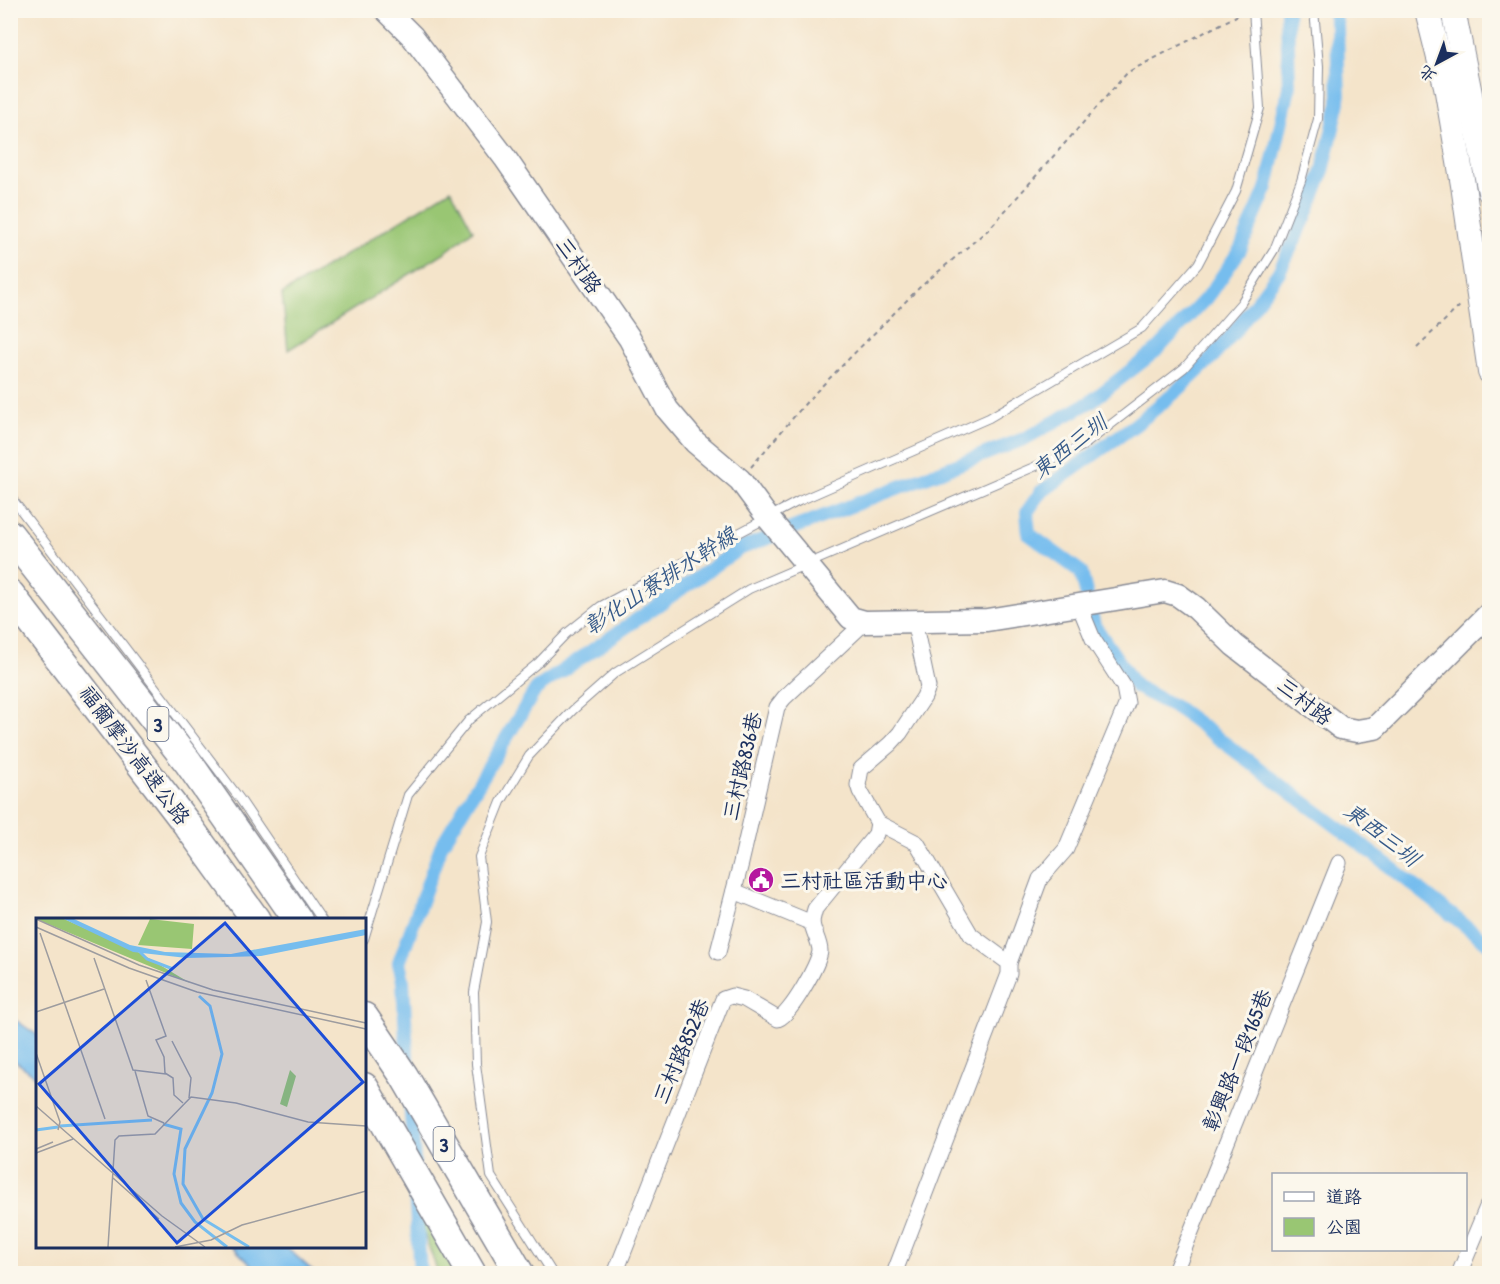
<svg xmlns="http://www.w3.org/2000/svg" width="1500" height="1284" viewBox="0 0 1500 1284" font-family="'Patrick Hand','LXGW WenKai TC',sans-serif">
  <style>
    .green { fill: #99c673; stroke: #5a7a68; stroke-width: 1.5 }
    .water { fill: #76bdee; stroke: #4876a6; stroke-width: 1.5 }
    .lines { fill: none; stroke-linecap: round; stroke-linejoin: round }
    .canal { stroke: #76bdee; stroke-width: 14 }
    .lane-casing { stroke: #888a94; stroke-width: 10 }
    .street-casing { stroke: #888a94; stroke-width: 17 }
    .secondary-casing { stroke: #888a94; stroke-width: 25 }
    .primary-casing { stroke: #888a94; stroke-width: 26 }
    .highway-casing { stroke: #888a94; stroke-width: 31 }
    .path { stroke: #888a94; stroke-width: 2; stroke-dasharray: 4.5 4.5; stroke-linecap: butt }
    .lane { stroke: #fff; stroke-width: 8 }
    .street { stroke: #fff; stroke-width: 15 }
    .secondary { stroke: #fff; stroke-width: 22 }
    .primary { stroke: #fff; stroke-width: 24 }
    .highway { stroke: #fff; stroke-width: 28 }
    .labels { text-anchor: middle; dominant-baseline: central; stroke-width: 6; stroke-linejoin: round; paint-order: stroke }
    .shield { fill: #fbf7ec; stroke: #5e6b89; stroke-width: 1.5 }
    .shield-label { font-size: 20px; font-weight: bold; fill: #1b2f5e }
    .street-label { font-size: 21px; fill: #1b2f5e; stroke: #fbf7ec }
    .poi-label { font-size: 21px; fill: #1b2f5e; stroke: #fbf7ec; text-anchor: start }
    .water-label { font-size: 22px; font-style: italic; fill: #365a89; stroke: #fbf7ec }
    .inset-river { fill: none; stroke: #76bdee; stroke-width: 3 }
    .inset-road { fill: none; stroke: #9d9c9f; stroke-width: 1.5 }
    .view { fill: #1d4ed8; fill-opacity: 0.15; stroke: #1d4ed8; stroke-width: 3 }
    .inset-edge { fill: none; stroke: #1b2f5e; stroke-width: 3 }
  </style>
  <rect width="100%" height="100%" fill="#fbf7ec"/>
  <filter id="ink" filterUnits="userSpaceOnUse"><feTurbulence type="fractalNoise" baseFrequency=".0167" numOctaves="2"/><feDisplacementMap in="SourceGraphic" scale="12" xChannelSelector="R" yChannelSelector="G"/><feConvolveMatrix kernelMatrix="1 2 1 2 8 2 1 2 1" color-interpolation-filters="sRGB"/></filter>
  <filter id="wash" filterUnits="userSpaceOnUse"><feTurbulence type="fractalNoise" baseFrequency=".008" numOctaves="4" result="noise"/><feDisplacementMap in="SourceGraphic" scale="24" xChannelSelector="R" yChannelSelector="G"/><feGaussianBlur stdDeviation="1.35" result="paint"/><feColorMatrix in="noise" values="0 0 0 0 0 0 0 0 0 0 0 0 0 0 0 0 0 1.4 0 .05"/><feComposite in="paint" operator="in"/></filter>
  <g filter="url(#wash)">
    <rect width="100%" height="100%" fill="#f4e4ca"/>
    <g class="green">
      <path d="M451,189L473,230L447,251L288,350L282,294Z"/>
      <path d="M408,1188L476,1273H438Z"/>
    </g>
    <g class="water">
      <path d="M11,1017L37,1035V1077L11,1058Z"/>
      <path d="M233,1247H286L315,1273H259Z"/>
    </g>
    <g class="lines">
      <g class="canal">
        <path d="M1333,10L1337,26L1339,102L1323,171L1305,218L1279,272L1235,331L1211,359L1178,390L1135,425L1041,492L1027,512L1029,534L1081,572L1094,625L1135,686L1180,710L1366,848L1490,945"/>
        <path d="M408,1074L403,981L399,963L441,846L536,689L739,549L1024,439L1090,402L1157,350L1210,294L1240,250L1267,187L1289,88L1287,10"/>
        <path d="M410,1099L414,1161"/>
        <path d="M415,1189L420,1274"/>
      </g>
    </g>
  </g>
  <g filter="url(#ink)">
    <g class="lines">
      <g class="lane-casing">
        <g id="lane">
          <path d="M10,496L240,799L322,920"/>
          <path d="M364,939L408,795L469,720L539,662L567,633L601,606L799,501L989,418L1142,328L1198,264L1236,191L1260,108L1253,10"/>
          <path d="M553,1274L491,1176L476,1064L474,992L487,922L479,857L501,802L529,756L573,710L615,673L749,589L1083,446L1184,368L1241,303L1274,250L1301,181L1318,119L1319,66L1314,10"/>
        </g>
      </g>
      <g class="street-casing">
        <g id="street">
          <path d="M878,823L917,843L971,935L1009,963V974L894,1274"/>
          <path d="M734,891L812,923"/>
          <path d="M718,952L741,863L777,707L784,698L865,622"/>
          <path d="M1009,963L1040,879L1066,849L1127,703L1124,687L1093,639L1079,605"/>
          <path d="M615,1274L723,999L732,996L744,999L778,1019C790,1015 819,964 820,951C820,942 813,932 812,923C812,919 814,913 815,909L876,834L878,823L860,791L858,785L861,769L890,744L900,733L924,697L928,687L914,621"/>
          <path d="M1174,1274L1339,863"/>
          <path d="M1459,1274L1490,1200"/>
        </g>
      </g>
      <g class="secondary-casing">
        <path id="secondary" d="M386,10L412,36L505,158L630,339L667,409L695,442L740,480L768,518L851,618L865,622L987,620L1165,591L1178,595L1196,608L1234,645L1341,728L1357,731L1375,728L1490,613"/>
      </g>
      <g class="primary-casing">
        <g id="primary">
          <path d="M1427,10L1446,86L1463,185L1490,372"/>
          <path d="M1453,10L1490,192"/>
        </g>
      </g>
      <g class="highway-casing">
        <g id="highway">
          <path d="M10,535L188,762L298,920"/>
          <path d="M10,594L186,823L256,920"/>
          <path d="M364,1017L404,1076L520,1274"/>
          <path d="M364,1087L472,1274"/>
        </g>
      </g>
      <g class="path">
        <path d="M1417,347L1462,304"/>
        <path d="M751,467L810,398L919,288L989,229L1128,72L1242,13"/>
      </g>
      <use href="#lane" class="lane"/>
      <use href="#street" class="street"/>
      <use href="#secondary" class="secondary"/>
      <use href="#primary" class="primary"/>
      <use href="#highway" class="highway"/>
    </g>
  </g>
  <defs>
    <g id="civic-disc" transform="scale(1.35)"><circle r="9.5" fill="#b5179e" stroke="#fbf7ec"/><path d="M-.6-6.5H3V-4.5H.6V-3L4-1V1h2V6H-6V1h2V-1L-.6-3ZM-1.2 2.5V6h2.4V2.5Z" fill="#fff"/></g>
  </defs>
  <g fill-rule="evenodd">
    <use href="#civic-disc" x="761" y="880"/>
  </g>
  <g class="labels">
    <g class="shield">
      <rect x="147.5" y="707" width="21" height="34" rx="4.5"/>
      <rect x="433.5" y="1127" width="21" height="34" rx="4.5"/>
    </g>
    <g class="shield-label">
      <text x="158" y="724">3</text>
      <text x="444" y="1144">3</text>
    </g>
    <g class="street-label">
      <text transform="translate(579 265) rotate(55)">三村路</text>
      <text transform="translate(1305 701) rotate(38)">三村路</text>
      <text transform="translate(135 755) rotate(53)">福爾摩沙高速公路</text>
      <text transform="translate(742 766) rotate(-77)">三村路836巷</text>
      <text transform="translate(681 1051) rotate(-67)">三村路852巷</text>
      <text transform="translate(1237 1060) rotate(-68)">彰興路一段165巷</text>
    </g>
    <g class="poi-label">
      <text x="780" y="880">三村社區活動中心</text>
    </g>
    <g class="water-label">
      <text transform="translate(1069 446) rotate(-38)">東西三圳</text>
      <text transform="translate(660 580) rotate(-33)">彰化山寮排水幹線</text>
      <text transform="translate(1382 834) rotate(38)">東西三圳</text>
    </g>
  </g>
  <g transform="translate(36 918)">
    <rect width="330" height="330" fill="#f4e4ca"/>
    <path d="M0,1H28L104,35L154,65ZM114,1L158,6L156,31L102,27ZM254,152L260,158L251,189L244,186Z" fill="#99c673"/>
    <path d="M28,1H38L94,27L129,34L195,36L330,11V17L225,38L151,40L97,34Z" fill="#76bdee"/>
    <path class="inset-river" d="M104,34L111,41L137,51M163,78L174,88L186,136L176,175L149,231L147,266L167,301L213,329M127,206L145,211L138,256L145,285L159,304L191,329M24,208L116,202M0,212L22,209"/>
    <path class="inset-road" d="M0,1L103,47L177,72L330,105M0,9L93,50L161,74L330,111M4,15L69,201M58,40L97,152L130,156M110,62L130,118L120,122L128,139L129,155L137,160L138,177L147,185M0,94L68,71M136,123L155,160L153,180M0,135L24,204L22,212M99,153L112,198L128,205M0,188L126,298L169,329M0,231L17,224M0,235L37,221M77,260L123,301M72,329L79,222L83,218L119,216L155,179L200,185L272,204L330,208M139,329L175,322L206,307L330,273"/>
    <path class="view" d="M189,5L327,164L141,325L3,166Z"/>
    <rect width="330" height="330" class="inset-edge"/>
  </g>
  <rect width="1500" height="1284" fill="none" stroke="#fbf7ec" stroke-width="36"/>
  <rect x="1272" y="1173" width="195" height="78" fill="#fbf7ec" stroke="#a1a7b3" stroke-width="1.5"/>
  <rect x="1284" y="1192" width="30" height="9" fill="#ffffff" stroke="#a1a7b3" stroke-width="1.5"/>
  <text x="1326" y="1203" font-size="18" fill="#1b2f5e">道路</text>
  <rect x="1284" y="1218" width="30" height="18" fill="#99c673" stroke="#a1a7b3" stroke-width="1.5"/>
  <text x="1326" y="1233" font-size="18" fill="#1b2f5e">公園</text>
  <g transform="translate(1437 63) rotate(221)" stroke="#fbf7ec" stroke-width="4.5" paint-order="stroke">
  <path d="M0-4.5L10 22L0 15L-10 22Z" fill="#1b2f5e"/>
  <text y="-9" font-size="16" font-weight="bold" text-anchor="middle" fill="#1b2f5e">北</text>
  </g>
</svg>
